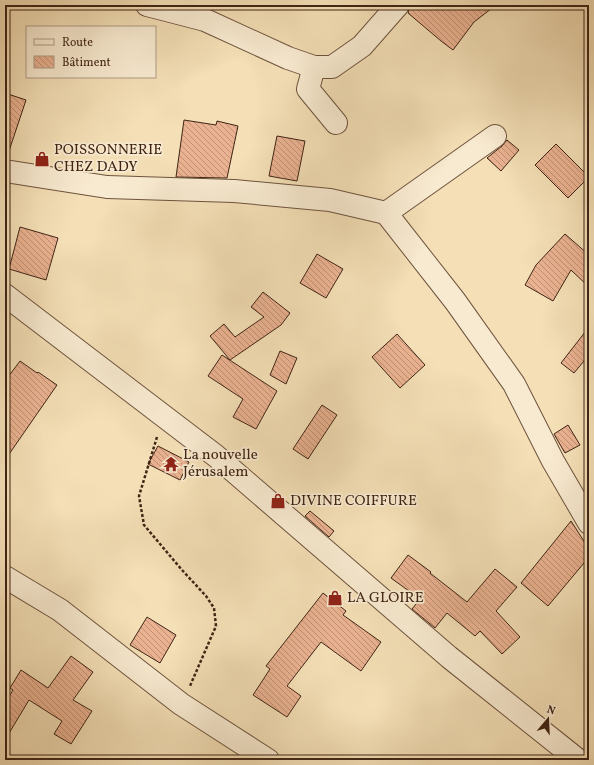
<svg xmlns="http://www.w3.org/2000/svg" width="594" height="765" viewBox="0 0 594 765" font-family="Vollkorn,serif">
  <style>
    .building { fill: url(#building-back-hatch); stroke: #402415 }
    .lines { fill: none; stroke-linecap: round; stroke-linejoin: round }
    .minor-casing { stroke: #6d533d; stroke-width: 24 }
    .path { stroke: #402415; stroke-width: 2.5; stroke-dasharray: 3 2; stroke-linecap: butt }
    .minor { stroke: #f8ead0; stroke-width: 22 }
    .labels { text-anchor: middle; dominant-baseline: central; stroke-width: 3.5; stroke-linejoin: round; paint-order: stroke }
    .poi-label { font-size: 15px; fill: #402415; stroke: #f8ead0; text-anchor: start }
  </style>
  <defs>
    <pattern id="building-back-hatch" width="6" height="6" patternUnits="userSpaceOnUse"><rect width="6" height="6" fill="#eab291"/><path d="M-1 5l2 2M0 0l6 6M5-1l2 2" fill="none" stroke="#bf9175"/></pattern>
  </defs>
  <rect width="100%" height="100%" fill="#f4dfb6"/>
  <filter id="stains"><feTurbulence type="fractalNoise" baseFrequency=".005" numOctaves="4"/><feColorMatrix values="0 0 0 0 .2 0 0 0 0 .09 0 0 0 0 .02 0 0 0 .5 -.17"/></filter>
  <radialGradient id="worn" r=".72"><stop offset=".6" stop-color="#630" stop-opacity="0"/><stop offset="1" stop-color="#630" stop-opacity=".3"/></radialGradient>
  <g class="building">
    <path d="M410,5H496L474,22L453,50L441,41L408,13Z"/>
    <path d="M5,93L26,100L8,154L5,153Z"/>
    <path d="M184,120L216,125L217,121L238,126L227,178L176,177Z"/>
    <path d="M277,136L305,141L297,181L269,176Z"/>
    <path d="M507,140L519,150L501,171L487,158L502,146Z"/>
    <path d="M556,144L589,177L568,198L535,165Z"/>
    <path d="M20,227L58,238L46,280L9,269Z"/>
    <path d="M565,234L589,255V287L571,270L553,301L525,285L536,265Z"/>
    <path d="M317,254L343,269L326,298L300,283Z"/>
    <path d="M263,292L290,313L281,325L230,360L210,336L224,324L235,337L264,317L251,307Z"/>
    <path d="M589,327V355L574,373L561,363Z"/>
    <path d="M397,334L425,365L400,388L372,357Z"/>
    <path d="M280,351L297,358L286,384L270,375Z"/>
    <path d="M222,355L277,391L256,429L233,417L243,399L208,376Z"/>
    <path d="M20,361L37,373L38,372L57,385L5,460V381Z"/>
    <path d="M322,405L337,415L308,459L293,449Z"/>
    <path d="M568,425L580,445L565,453L554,434Z"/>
    <path d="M158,446L189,462L180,480L148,464Z"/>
    <path d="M310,511L334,531L329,537L305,516Z"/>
    <path d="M571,521L589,549V557L548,606L521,583Z"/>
    <path d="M408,555L431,572L430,573L467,602L495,569L517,587L496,611L520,637L502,654L480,631L475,636L447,613L435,628L412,609L420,599L391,578Z"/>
    <path d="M323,593L346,611L343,615L381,642L361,671L321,642L287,686L301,696L287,717L253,695L270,669L266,666Z"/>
    <path d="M147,617L176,635L160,663L130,645Z"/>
    <path d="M71,656L93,672L73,700L92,711L71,744L54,734L62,721L29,700L5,740V703L13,690L10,688L21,670L48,688Z"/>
  </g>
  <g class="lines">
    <g class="minor-casing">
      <g id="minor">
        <path d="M147,5L205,20L288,58L314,67H332L362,46L398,5"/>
        <path d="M314,67L308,89L336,123"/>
        <path d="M5,171L107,187L234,191L330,200L386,213L455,301L514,384L553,461L589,523"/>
        <path d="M386,213L495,136"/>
        <path d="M5,295L216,456L449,657L578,760"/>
        <path d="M5,577L60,610L181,704L268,760"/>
      </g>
    </g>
    <path class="path" d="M157,437L139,496L144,525L182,570L206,596L214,608L216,626L190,686"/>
    <use href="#minor" class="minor"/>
  </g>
  <defs>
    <g id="shop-bare" transform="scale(1.2)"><path d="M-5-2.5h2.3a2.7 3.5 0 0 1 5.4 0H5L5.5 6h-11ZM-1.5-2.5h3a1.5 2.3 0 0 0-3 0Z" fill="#8f2418" stroke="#f8ead0" stroke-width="2.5" paint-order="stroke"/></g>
    <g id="temple-bare" transform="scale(1.2)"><path d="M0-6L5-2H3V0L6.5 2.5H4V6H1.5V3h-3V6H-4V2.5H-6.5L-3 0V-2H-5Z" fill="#8f2418" stroke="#f8ead0" stroke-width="2.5" paint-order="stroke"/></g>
  </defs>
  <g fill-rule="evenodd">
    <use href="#shop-bare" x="42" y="159"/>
    <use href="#temple-bare" x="171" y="464"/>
    <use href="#shop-bare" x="278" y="501"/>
    <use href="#shop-bare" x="335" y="598"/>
  </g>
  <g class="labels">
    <g class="poi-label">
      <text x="54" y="150">POISSONNERIE<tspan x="54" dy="17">CHEZ DADY</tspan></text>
      <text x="183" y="455">La nouvelle<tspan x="183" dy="17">Jérusalem</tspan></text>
      <text x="290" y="501">DIVINE COIFFURE</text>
      <text x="347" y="598">LA GLOIRE</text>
    </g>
  </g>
  <rect width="594" height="765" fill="none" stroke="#f4dfb6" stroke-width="20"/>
  <rect x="6" y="6" width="582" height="753" fill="none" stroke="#402415" stroke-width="2"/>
  <rect x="10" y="10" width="574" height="745" fill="none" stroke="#402415"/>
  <rect x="26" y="26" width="130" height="52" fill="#f8ead0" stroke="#ae9b85"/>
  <rect x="34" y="39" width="20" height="6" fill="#f8ead0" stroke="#ae9b85"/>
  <text x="62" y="46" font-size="12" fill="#402415">Route</text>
  <rect x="34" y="56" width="20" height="12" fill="url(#building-back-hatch)" stroke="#ae9b85"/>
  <text x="62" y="66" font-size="12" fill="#402415">Bâtiment</text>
  <g transform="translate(548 719) rotate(19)" stroke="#f8ead0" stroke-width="3" paint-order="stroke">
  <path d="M0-3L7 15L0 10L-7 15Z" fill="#402415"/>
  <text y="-6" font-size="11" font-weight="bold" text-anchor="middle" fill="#402415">N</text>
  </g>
  <rect width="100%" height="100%" filter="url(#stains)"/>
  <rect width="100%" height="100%" fill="url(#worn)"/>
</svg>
